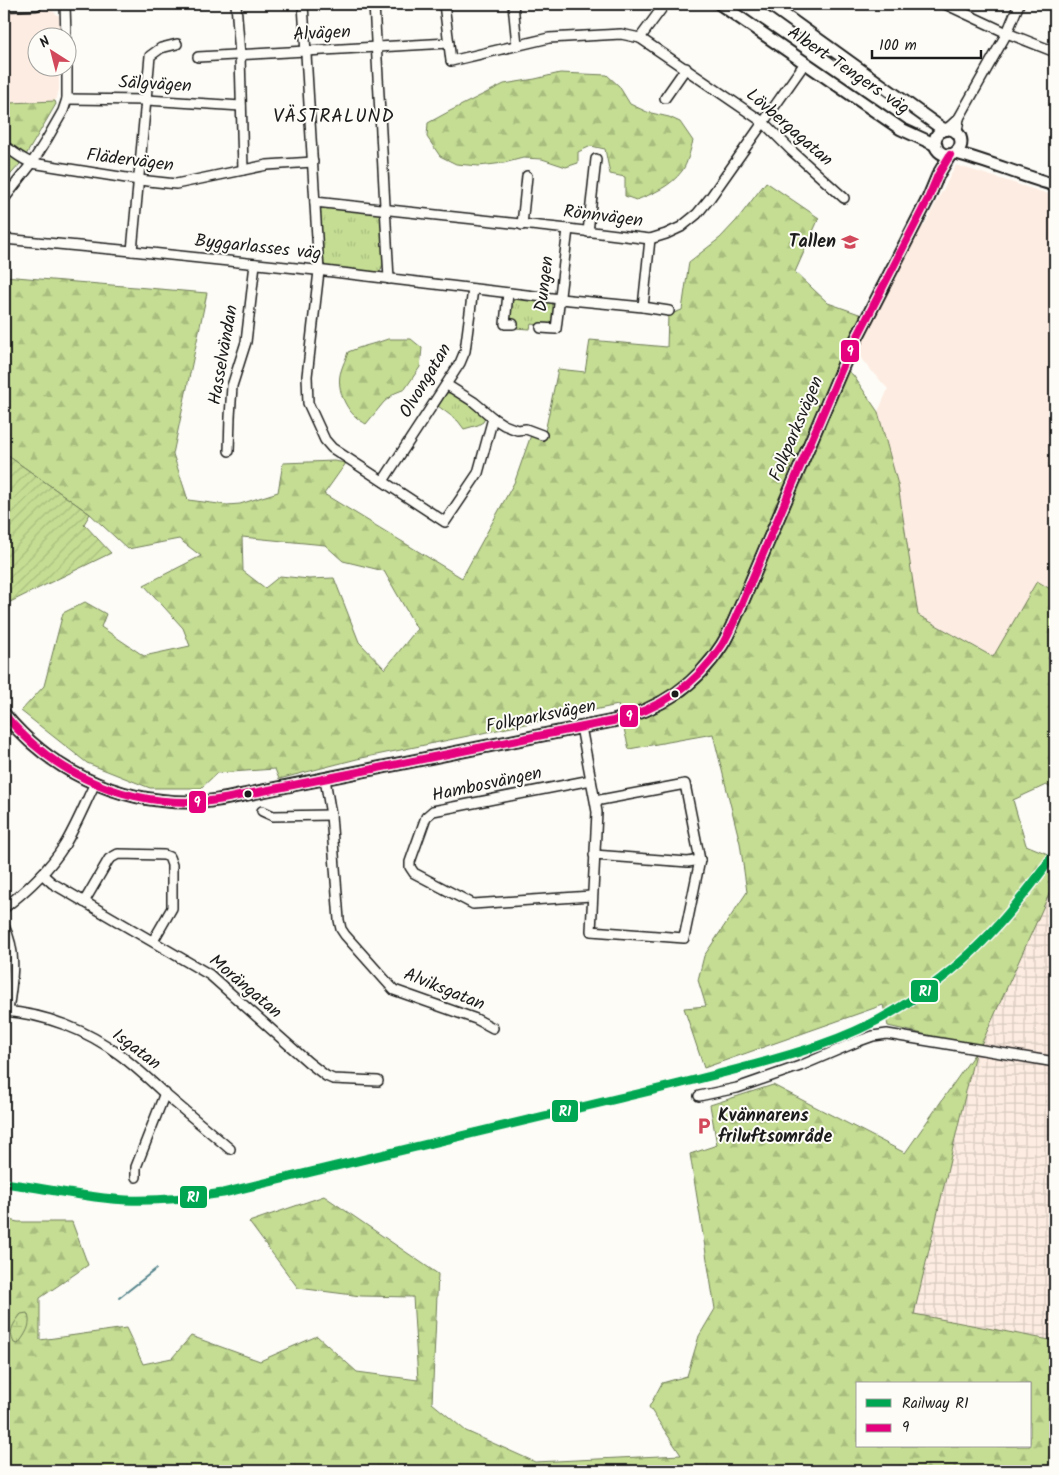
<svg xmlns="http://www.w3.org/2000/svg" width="1059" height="1475" viewBox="0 0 1059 1475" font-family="Kalam,sans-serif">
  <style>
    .built { fill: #fdece1 }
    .industrial { fill: url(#industrial-grid) }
    .grass { fill: url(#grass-tufts); stroke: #707c58 }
    .forest { fill: url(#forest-firs); stroke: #707c58; fill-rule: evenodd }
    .wetland { fill: url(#wetland-marsh); stroke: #707c58 }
    .garden { fill: url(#garden-furrows); stroke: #707c58 }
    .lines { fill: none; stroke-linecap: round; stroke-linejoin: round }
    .stream { stroke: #54848b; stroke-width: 2 }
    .minor-casing { stroke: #1c1c1c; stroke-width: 12 }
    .major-casing { stroke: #1c1c1c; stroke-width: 15 }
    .minor { stroke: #fdfcf7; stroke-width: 9 }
    .major { stroke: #fdfcf7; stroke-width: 11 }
    .bus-1-casing { stroke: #fdfcf7; stroke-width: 11 }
    .bus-1 { stroke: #e5007d; stroke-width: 8 }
    .rail-1-casing { stroke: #fdfcf7; stroke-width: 12 }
    .rail-1 { stroke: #00a651; stroke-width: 9 }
    .bus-dot { fill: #1c1c1c; stroke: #fdfcf7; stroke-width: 2 }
    .labels { text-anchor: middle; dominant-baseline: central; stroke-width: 4; stroke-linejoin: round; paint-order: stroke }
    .street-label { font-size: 18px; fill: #1c1c1c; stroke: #fdfcf7 }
    .poi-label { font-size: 18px; font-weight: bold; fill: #1c1c1c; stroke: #fdfcf7; text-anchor: end }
    .neighbourhood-label { font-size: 19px; letter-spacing: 1px; fill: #1c1c1c; stroke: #fdfcf7 }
    .line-badge { stroke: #fdfcf7; stroke-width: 2 }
    .badge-label { font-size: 14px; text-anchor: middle; font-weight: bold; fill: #fff }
  </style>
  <defs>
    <pattern id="industrial-grid" width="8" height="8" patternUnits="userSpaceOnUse" patternTransform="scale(1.25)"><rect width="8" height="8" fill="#fdece1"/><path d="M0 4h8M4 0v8" fill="none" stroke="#d8cac0"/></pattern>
    <pattern id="grass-tufts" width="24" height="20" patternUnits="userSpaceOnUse" patternTransform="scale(1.25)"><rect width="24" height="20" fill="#c4dd93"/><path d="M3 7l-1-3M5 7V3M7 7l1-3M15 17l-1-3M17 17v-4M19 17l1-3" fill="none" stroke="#a8bd7e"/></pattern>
    <pattern id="forest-firs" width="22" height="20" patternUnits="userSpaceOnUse" patternTransform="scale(1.25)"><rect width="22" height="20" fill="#c4dd93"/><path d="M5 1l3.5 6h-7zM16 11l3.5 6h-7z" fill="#a8bd7e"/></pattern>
    <pattern id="wetland-marsh" width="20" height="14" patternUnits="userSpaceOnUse" patternTransform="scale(1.25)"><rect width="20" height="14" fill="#c4dd93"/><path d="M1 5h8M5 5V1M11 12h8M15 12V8" fill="none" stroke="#a8bd7e"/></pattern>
    <pattern id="garden-furrows" width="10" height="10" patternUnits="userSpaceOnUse" patternTransform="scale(1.25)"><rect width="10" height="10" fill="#c4dd93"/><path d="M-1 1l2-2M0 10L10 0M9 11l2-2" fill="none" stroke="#a8bd7e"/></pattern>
  </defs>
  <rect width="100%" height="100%" fill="#fdfcf7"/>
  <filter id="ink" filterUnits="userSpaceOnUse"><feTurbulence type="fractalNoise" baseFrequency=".02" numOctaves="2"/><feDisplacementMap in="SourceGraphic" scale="10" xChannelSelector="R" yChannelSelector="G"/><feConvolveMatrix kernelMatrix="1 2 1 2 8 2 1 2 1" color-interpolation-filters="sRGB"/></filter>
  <g filter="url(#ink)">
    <g class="built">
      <path d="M47,7L59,16L60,37L38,38V68H59V90L55,101L10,103L4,115V13Z"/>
      <path d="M956,165L1055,196V592L1037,581L994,657L918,615L898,485L878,412L888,389L862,360L858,348L915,236L925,224Z"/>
    </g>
    <g class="industrial">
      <path d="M1055,881V1059L980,1047Z"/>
      <path d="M975,1053L1055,1067V1341L914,1315Z"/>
    </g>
    <g class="grass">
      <path d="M328,207L380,214L381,217L384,262L380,272L376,274L327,267L322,262L319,214L321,208Z"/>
      <path d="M516,299L552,303L554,307L552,326L531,324L530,329L515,328L509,320L511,302Z"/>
      <path d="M445,393H451L484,415L485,418L483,422L478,425L464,429L458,421L438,406Z"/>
    </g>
    <g class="forest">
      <path d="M560,73L607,75L619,86L630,104L647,112L669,117L680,122L693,141C690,150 688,163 682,171C671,186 653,194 636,200L625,196V177L610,174L605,149L591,146L578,152V163L566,167L542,159L523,158L504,163L479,166L456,164L440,156L427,137L428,123L450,111L504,84L535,79Z"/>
      <path d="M55,101L56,104L26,155L4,141V115L10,103Z"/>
      <path d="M4,151L14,157L20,164L4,182Z"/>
      <path d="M766,182L819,218L795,272L828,303L862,315L837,362L853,375L878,412L898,485L918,615L993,657L1037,581L1055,592V790L1046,785L1013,800L1026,845L1055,857V881L980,1047L888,1026L883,1005L704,1068L684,1008L706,1006L698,980L704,956L747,892L740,843L713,734L629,749L618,705L357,759L279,779L275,769L217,773L201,788H150L87,763L21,711L44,686L63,613L85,602L106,614L101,627L144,656L190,646L183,628L144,585L201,556L179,539L128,549L90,514L4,453V276L207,293L173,454L188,500L227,505L240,504L278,492L283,463L334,461L346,463L324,494L462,578L515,481L531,435L545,432L558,369L585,372L590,340L667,347L668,315L682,310L689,262L720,238L736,221ZM242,537L325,545L343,561L384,571L417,629L385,669L359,642L334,578L309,579L280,576L265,588L243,571Z"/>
      <path d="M388,339H411L422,348L420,367L405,389L395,393L384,402L366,424C363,422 359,420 356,417C344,407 336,386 341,371C343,364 346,359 348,352C361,346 375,344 388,339Z"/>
      <path d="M975,1053L914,1314L1055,1341V1471H4V1219L18,1222H72L88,1265L40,1298V1340L126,1328L143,1364L172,1358L191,1336L260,1361L317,1336L357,1372L418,1380L413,1297L361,1296L298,1288L249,1222L324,1196L438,1274L432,1403L466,1431L535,1462L681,1455L649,1407L662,1383L687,1376L699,1336L715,1309L690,1154L717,1145L710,1105L773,1085L905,1153ZM858,1384H1030V1446H858Z"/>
    </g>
    <path class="wetland" d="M27,1313C33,1324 25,1335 18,1344L14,1343C8,1330 13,1325 21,1314Z"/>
    <path class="garden" d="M4,453L90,514L84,524L111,553L4,605Z"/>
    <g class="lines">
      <path class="stream" d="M119,1298L156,1269"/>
      <g class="minor-casing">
        <g id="minor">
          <path d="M65,4L66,38"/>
          <path d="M236,4L240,55L243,170"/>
          <path d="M303,4L319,271L307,376L308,403L325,440L332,448L445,522L478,473L493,418L474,402L447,385"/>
          <path d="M374,4L389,279"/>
          <path d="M444,4L451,61L549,38L621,34L640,38L763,122L792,151L844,198"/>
          <path d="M513,4L517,45"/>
          <path d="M945,4L1007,33L1055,52"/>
          <path d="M640,38L665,4"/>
          <path d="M198,57L449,43"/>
          <path d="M665,98L686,68"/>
          <path d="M67,99L147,100L241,106"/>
          <path d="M947,129L959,118L1007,33L1019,4"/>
          <path d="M957,132L959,118"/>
          <path d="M4,146C13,151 21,159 32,163L139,180L176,184L267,165L313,162"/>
          <path d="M4,199L32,163L47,139L63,111L67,99V68"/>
          <path d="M315,202L568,229L650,239L666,234L681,227L697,214L710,198L805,63"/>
          <path d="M522,225L527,176"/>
          <path d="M588,232L596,159"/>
          <path d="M4,239L132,251L325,271L560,299L643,307L669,311"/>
          <path d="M132,251L150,56L161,48L177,44"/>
          <path d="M508,293L505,324H513"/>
          <path d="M643,307L650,239"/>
          <path d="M541,328L556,329L568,229"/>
          <path d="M493,418L504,425L517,430L526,429L542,435"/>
          <path d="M229,451L230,417L232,386L246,342L255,264"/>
          <path d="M383,481L460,363L465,351L473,289"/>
          <path d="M581,727L595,801L685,784L700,860L684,938L591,931L597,812L595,801"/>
          <path d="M325,779L331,815L339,920L341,929L345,935L394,990L476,1019L493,1028"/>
          <path d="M591,780L433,811L426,817L410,862V867L414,873L473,904L591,896"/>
          <path d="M262,811L273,816L331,815"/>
          <path d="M594,855L688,862L700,860"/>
          <path d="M42,874L52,883L210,975L308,1062L326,1076L333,1079L378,1081"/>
          <path d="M84,902L109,859L118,854L164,855L169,857L172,865V908L153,941"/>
          <path d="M4,908C26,891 49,870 64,846C76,826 85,804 95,783"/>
          <path d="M4,926C18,954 12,981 8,1011"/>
          <path d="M4,1011C45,1014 87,1030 120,1055C136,1067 151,1081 166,1095C187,1113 209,1131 230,1149"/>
          <path d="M699,1096L737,1088L800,1066L859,1041L873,1036L887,1034L1055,1062"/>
          <path d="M136,1177V1167L165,1093"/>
        </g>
      </g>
      <g class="major-casing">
        <g id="major">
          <path d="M720,4L901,129L936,145"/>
          <path d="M769,4L944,130"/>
          <path d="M4,5L36,4"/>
          <circle cx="948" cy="142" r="13"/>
          <path d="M956,153C990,162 1022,176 1055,185"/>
          <path d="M4,714C50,770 115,802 188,802C208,803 229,798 248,794L613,721C658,710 697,685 722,645C729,634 734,621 739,610L846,359L928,199L938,175L950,155"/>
        </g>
      </g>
      <use href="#minor" class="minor"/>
      <use href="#major" class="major"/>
      <g class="bus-1-casing">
        <path id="bus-1" d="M4,714C50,770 115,802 188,802C208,803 229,798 248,794L613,721C658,710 697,685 722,645C729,634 734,621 739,610L846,359L928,199L938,175L950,155"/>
      </g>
      <use href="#bus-1" class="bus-1"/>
      <g class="rail-1-casing">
        <path id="rail-1" d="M4,1183C45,1188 85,1198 126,1200C159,1201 191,1198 223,1193C355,1161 488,1130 620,1098C660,1089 699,1079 738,1069C792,1055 846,1040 894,1011C963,970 1009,918 1055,853"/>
      </g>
      <use href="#rail-1" class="rail-1"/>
    </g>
  </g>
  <defs>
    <g id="school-bare" transform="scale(1.35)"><path d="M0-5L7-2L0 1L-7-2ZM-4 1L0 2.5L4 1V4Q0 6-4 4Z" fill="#d1495b" stroke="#fdfcf7" stroke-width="2.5" paint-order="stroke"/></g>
    <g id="parking-bare" transform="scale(1.35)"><path d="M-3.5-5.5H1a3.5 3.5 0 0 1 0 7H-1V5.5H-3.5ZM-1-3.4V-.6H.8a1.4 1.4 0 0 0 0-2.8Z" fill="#d1495b" stroke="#fdfcf7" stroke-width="2.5" paint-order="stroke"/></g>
  </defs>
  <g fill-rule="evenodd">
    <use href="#school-bare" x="850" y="242"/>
    <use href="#parking-bare" x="704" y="1126"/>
  </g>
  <g class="bus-dot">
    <circle cx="675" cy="694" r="4.5"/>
    <circle cx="248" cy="794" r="4.5"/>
  </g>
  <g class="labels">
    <g class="street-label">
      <text transform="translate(322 34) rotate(-3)">Alvägen</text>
      <text transform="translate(848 71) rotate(34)">Albert Tengers väg</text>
      <text transform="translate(155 85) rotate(3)">Sälgvägen</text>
      <text transform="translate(789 128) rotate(41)">Lövbergagatan</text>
      <text transform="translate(130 161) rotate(7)">Flädervägen</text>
      <text transform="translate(603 217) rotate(7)">Rönnvägen</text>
      <text transform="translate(258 248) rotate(6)">Byggarlasses väg</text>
      <text transform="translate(545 284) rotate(-83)">Dungen</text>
      <text transform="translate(224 355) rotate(-80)">Hasselvändan</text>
      <text transform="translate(426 381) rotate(-59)">Olvongatan</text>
      <text transform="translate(797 429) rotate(-67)">Folkparksvägen</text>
      <text transform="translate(541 717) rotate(-11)">Folkparksvägen</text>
      <text transform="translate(487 785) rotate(-12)">Hambosvängen</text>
      <text transform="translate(245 987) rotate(40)">Morängatan</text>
      <text transform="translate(444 990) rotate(22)">Alviksgatan</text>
      <text transform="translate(136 1050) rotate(37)">Isgatan</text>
    </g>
    <g class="poi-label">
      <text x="836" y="242">Tallen</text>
      <text x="718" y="1116" text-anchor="start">Kvännarens<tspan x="718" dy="21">friluftsområde</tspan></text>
    </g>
    <g class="neighbourhood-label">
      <text x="334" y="117">VÄSTRALUND</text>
    </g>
  </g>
  <g class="line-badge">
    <rect x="840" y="339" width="20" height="24" rx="5" fill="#e5007d"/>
    <rect x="619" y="704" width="20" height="24" rx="5" fill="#e5007d"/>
    <rect x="188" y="790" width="19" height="24" rx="5" fill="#e5007d"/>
    <rect x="910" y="979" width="29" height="24" rx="5" fill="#00a651"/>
    <rect x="551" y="1099" width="28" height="24" rx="5" fill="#00a651"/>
    <rect x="179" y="1185" width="29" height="24" rx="5" fill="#00a651"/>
  </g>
  <g class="badge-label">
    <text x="850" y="356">9</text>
    <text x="629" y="721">9</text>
    <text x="197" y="807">9</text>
    <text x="925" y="996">R1</text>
    <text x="565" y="1116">R1</text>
    <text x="193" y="1202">R1</text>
  </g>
  <rect width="1059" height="1475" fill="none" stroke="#fdfcf7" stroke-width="20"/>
  <rect x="10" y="10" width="1039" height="1455" fill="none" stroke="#1c1c1c" stroke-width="2" filter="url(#ink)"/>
  <rect x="856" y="1382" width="175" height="65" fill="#fdfcf7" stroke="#a3a29f"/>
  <rect x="866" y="1399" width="25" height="8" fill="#00a651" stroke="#a3a29f"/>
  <text x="902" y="1408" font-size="15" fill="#1c1c1c">Railway R1</text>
  <rect x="866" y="1424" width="25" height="8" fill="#e5007d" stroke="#a3a29f"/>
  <text x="902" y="1432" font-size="15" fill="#1c1c1c">9</text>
  <g transform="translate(52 52) rotate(324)"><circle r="24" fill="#fdfcf7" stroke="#a3a29f"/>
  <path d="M0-4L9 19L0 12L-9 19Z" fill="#d1495b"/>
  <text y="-8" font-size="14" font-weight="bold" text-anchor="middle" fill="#1c1c1c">N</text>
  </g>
  <path d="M872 50v8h109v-8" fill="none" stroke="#1c1c1c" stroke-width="2.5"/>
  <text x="879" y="50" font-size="15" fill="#1c1c1c" stroke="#fdfcf7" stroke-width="4" paint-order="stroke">100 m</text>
</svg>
